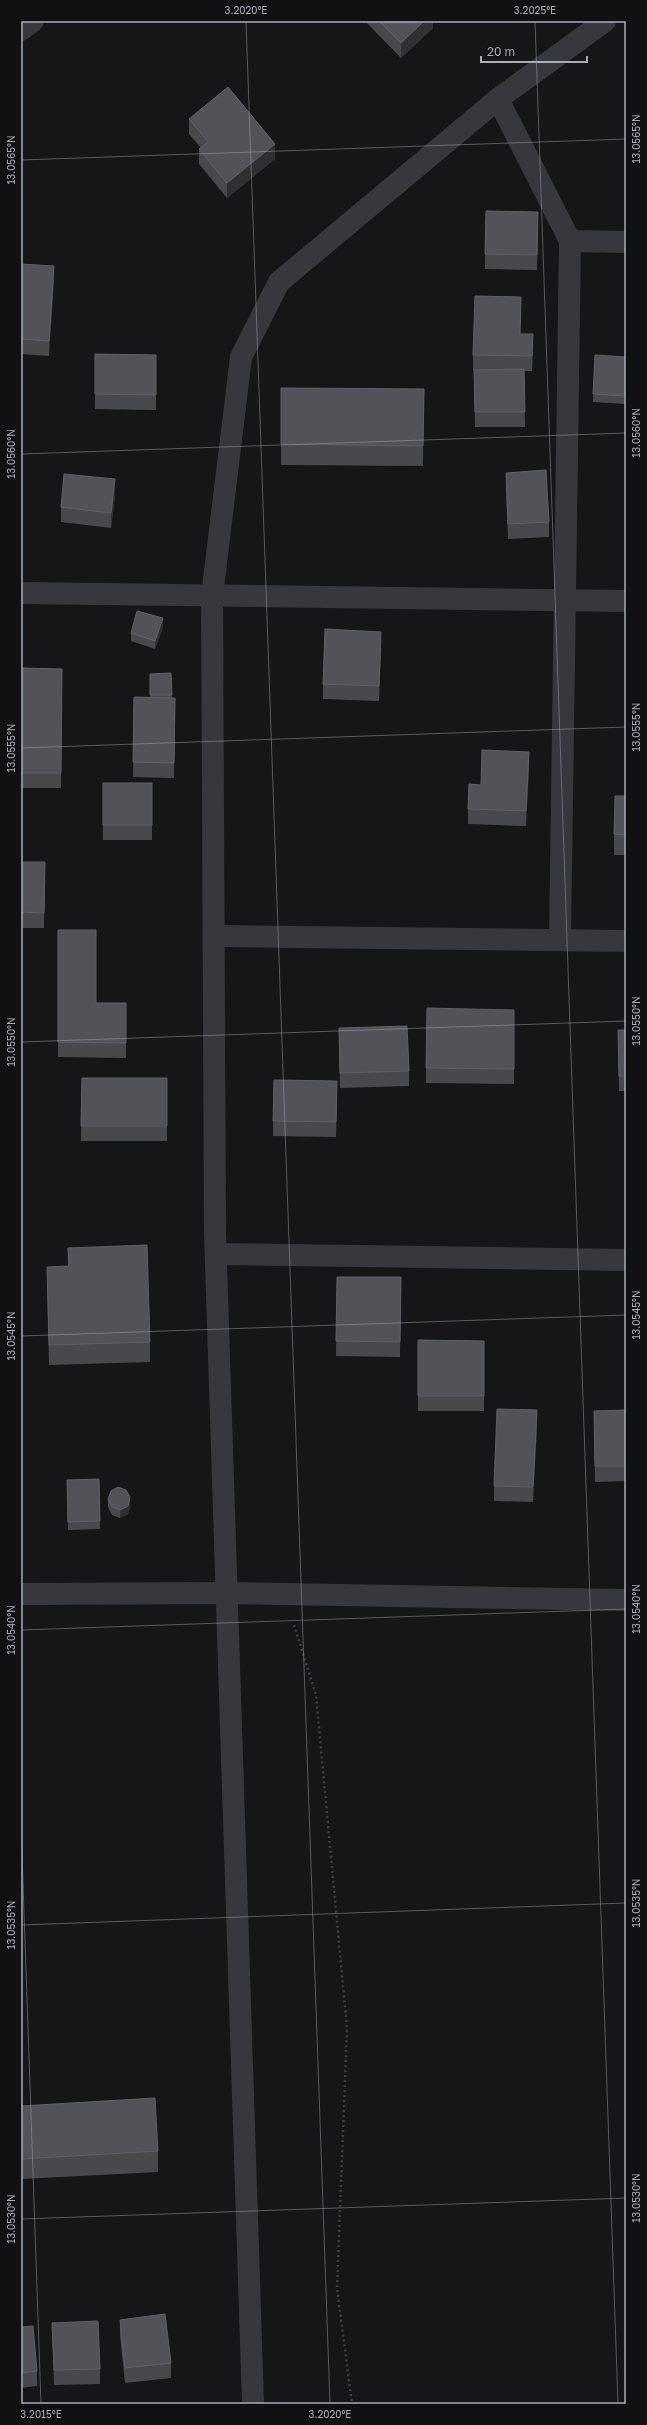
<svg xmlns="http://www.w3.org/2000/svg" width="647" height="2425" viewBox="0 0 647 2425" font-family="'Golos Text',sans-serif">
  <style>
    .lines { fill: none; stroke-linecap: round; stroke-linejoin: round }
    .path { stroke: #3d3f44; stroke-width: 2.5; stroke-dasharray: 2 3; stroke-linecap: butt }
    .minor { stroke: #37383d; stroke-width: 22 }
    .wall { fill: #47494d }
    .shaded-wall { fill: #2f3033 }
    .building { fill: #525359; stroke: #5f6168 }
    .ticks { fill: none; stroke: #a8adb8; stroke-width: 1; stroke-opacity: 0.45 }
    .neatline { fill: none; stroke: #a8adb8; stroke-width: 1.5 }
    .ticks-label { font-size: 10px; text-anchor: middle; fill: #a8adb8 }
  </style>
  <rect width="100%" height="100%" fill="#161618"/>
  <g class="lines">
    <path class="path" d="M294,1625L316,1695L347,2029L337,2288L352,2404"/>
    <g class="minor">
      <path d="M21,30L33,21"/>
      <path d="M498,99L570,241L626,242"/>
      <path d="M21,593L626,601"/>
      <path d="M214,936L626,941"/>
      <path d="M560,940L570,241"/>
      <path d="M216,1254L626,1260"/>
      <path d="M21,1594L227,1593L626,1600"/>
      <path d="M253,2404L215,1233L212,596L241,357L279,282L498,99L605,21"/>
    </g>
  </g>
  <g class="wall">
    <path d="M365,21H433V28L401,58Z"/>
    <path d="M189,119L275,159L227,198L199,164V149L201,148L189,134Z"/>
    <path d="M538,227L537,270L485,269V254Z"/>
    <path d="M21,264L54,281L49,356L21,354Z"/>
    <path d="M521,312L520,334L533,349L532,371H524L525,427H475L474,370H479H473V355Z"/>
    <path d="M95,354L156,355V410L95,409Z"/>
    <path d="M626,357L625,404L593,402V394Z"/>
    <path d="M281,388L424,389L423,466L281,465Z"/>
    <path d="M506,473L549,522V537L508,539L506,488Z"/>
    <path d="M115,494L111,528L61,522V507Z"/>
    <path d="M163,627L155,649L131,641V633Z"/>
    <path d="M381,647L379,701L323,699V684Z"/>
    <path d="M21,668L62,669L61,788H21Z"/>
    <path d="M171,673L172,698H175L174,778L133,777L134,697H150V674Z"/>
    <path d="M529,767L526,826L468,824V809Z"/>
    <rect x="103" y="783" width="49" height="57"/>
    <path d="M626,796V855H614V834Z"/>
    <path d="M21,862H45L44,928H21Z"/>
    <path d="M58,930L96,1003H126V1058L58,1057Z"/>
    <path d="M514,1010V1084L426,1083V1068Z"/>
    <path d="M339,1028L409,1071V1086L340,1088Z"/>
    <path d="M618,1030H626V1091H619Z"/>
    <path d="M82,1078H167V1141H81Z"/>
    <path d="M337,1096L336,1137L273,1136V1121Z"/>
    <path d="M68,1248L150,1342V1362L49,1365L47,1267L68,1266Z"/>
    <path d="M337,1277H401L400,1357L336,1356Z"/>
    <path d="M418,1340L484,1341V1411H418Z"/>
    <path d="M626,1410V1481L595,1482L594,1411Z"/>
    <path d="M537,1425L533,1502L494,1501V1486Z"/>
    <path d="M99,1479L100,1529L68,1530L67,1480Z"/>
    <path d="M108,1499L130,1505L128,1514L120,1518L112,1515L108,1507Z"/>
    <path d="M21,2106L158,2151V2172L21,2179Z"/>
    <path d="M120,2320L171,2363V2378L125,2383L120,2335Z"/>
    <path d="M52,2323L100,2369V2384L54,2385Z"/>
    <path d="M21,2327L37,2371V2386L21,2388Z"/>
  </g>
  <g class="shaded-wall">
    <path d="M424,21H433V28L401,58V43Z"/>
    <path d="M275,144V159L227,198V183Z"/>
    <path d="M54,266V281L49,356V341Z"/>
    <path d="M533,334V349L532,371V356Z"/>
    <path d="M115,479V494L111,528V513Z"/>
    <path d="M163,618V627L155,649V641Z"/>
    <path d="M381,632V647L379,701V686Z"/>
    <path d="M529,752V767L526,826V811Z"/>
    <path d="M537,1410V1425L533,1502V1487Z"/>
    <path d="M130,1497V1505L128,1514L120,1518V1510Z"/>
  </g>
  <g class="building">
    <path d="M379,21H424L401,43Z"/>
    <path d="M228,87L275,144L227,183L199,149L208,142L189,119Z"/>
    <path d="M486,211L538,212L537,255L485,254Z"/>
    <path d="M21,264L54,266L49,341L21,339Z"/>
    <path d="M475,296L521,297L520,334H533L532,356L473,355Z"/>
    <path d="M95,354L156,355V395L95,394Z"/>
    <path d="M595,355L626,357L625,396L593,394Z"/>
    <path d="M524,369L525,412H475L474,370Z"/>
    <path d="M281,388L424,389L423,446L281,444Z"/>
    <path d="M546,470L549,522L508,524L506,473Z"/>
    <path d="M64,474L115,479L111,513L61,507Z"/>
    <path d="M137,611L163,618L155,641L131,633Z"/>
    <path d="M325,629L381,632L379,686L323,684Z"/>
    <path d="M21,668L62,669L61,773H21Z"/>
    <path d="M171,673L172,695H150V674Z"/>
    <path d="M134,697L175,698L174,763L133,762Z"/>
    <path d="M482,750L529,752L526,811L468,809L469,784L481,785Z"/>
    <rect x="103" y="783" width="49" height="42"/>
    <path d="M615,796H626V835L614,834Z"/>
    <path d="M21,862H45L44,913L21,912Z"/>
    <path d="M58,930H96V1003H126V1043L58,1042Z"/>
    <path d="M427,1008L514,1010V1069L426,1068Z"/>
    <path d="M407,1026L409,1071L340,1073L339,1028Z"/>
    <path d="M618,1030H626V1076H619Z"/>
    <path d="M82,1078H167V1126H81Z"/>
    <path d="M274,1080L337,1081L336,1122L273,1121Z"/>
    <path d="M147,1245L150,1342L49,1345L47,1267L69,1266L68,1248Z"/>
    <path d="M337,1277H401L400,1342L336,1341Z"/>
    <path d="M418,1340L484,1341V1396H418Z"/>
    <path d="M497,1409L537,1410L533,1487L494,1486Z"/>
    <path d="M626,1410V1466H595L594,1411Z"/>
    <path d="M99,1479L100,1521L68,1522L67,1480Z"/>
    <path d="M118,1487L126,1490L130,1497L128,1506L120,1510L112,1507L108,1499L111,1491Z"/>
    <path d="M155,2098L158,2151L21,2159V2106Z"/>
    <path d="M165,2314L171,2363L125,2368L120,2320Z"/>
    <path d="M98,2321L100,2369L54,2370L52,2323Z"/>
    <path d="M33,2326L37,2371L21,2373V2327Z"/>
  </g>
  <path class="ticks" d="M246,21L330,2404M535,21L618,2404M21,160L626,139M21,454L626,433M21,748L626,727M21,1042L626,1021M21,1336L626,1315M21,1630L626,1609M21,1825L41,2404M21,1925L626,1903M21,2219L626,2198"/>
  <rect width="647" height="2425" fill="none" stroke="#111113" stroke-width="44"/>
  <path d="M481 56v6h106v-6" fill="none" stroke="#a8adb8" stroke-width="2"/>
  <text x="487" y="56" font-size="12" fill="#a8adb8" stroke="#111113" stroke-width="3" paint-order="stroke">20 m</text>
  <rect x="22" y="22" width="603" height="2381" class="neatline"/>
  <g class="ticks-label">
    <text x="246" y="14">3.2020°E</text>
    <text x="535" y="14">3.2025°E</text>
    <text transform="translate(636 139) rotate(-90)" y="4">13.0565°N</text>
    <text transform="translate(11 160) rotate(-90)" y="4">13.0565°N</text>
    <text transform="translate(636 433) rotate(-90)" y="4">13.0560°N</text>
    <text transform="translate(11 454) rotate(-90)" y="4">13.0560°N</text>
    <text transform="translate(636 727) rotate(-90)" y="4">13.0555°N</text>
    <text transform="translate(11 748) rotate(-90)" y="4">13.0555°N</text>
    <text transform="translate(636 1021) rotate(-90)" y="4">13.0550°N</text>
    <text transform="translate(11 1042) rotate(-90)" y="4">13.0550°N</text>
    <text transform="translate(636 1315) rotate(-90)" y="4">13.0545°N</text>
    <text transform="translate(11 1336) rotate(-90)" y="4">13.0545°N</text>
    <text transform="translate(636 1609) rotate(-90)" y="4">13.0540°N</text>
    <text transform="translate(11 1630) rotate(-90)" y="4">13.0540°N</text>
    <text transform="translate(636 1903) rotate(-90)" y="4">13.0535°N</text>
    <text transform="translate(11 1925) rotate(-90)" y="4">13.0535°N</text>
    <text transform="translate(636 2198) rotate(-90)" y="4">13.0530°N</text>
    <text transform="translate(11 2219) rotate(-90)" y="4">13.0530°N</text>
    <text x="41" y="2418">3.2015°E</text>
    <text x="330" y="2418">3.2020°E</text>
  </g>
</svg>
